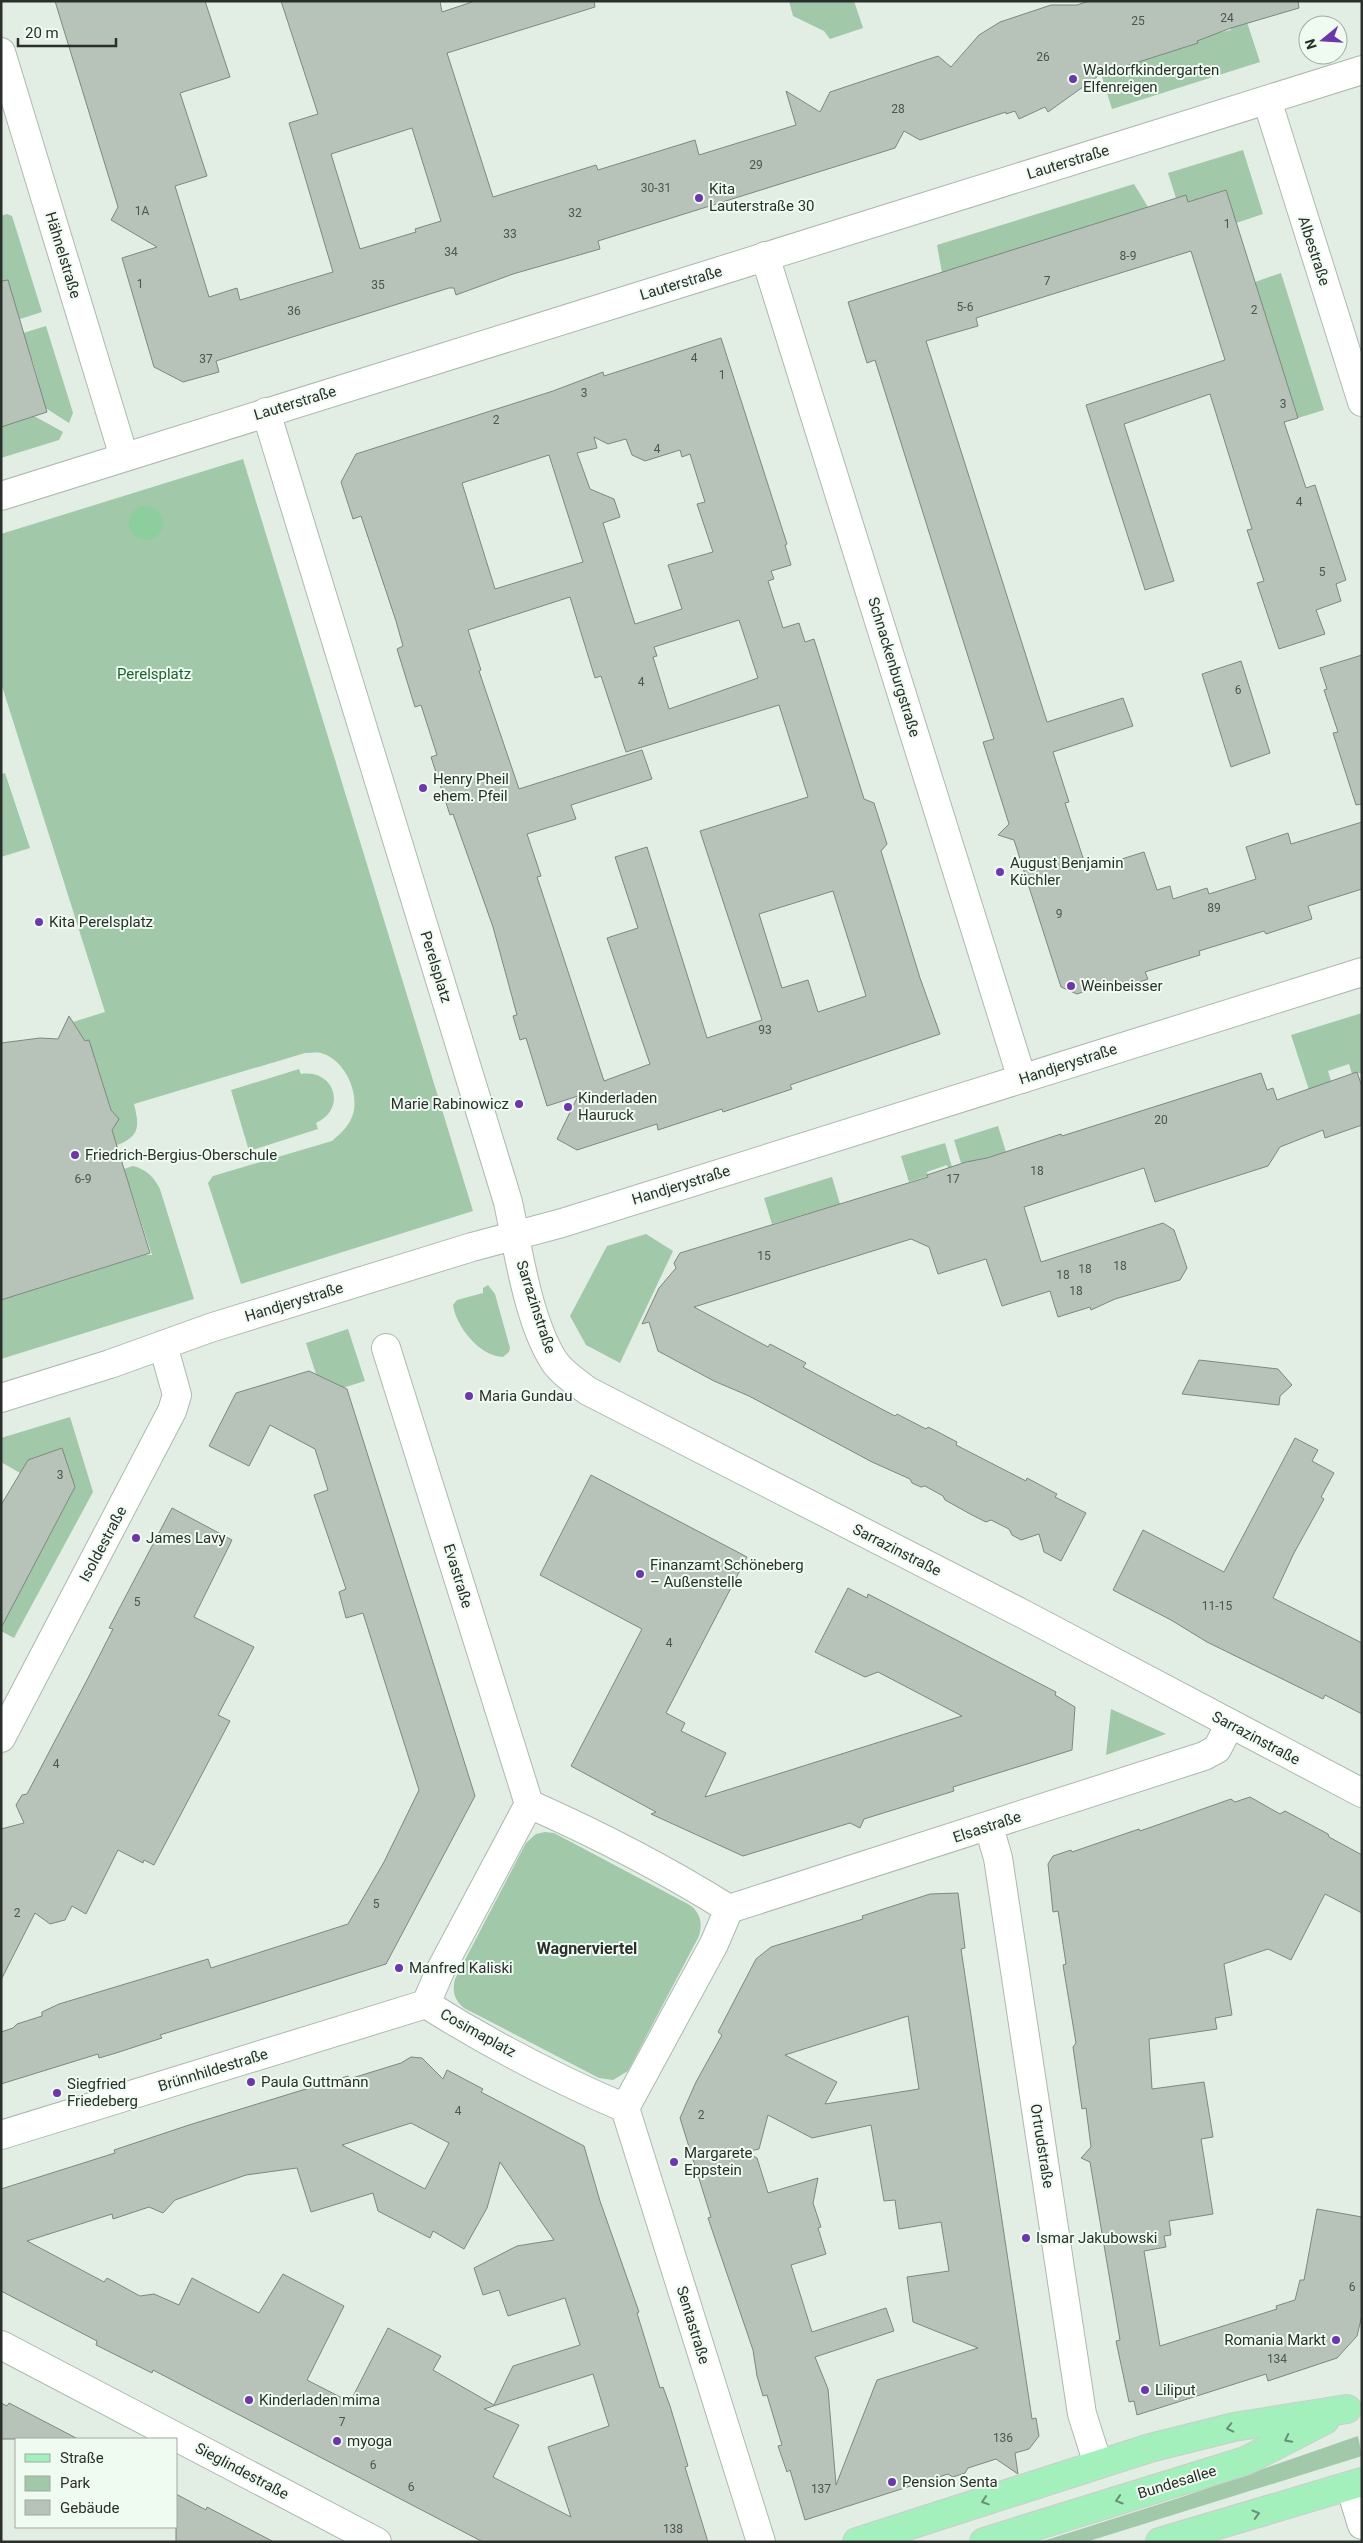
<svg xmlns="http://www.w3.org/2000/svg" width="1363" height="2543" viewBox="0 0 1363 2543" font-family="Roboto,sans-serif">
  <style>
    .green { fill: #a0c8a9 }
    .water { fill: #8dce9e }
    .building { fill: #b7c2b9; stroke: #7d887f; fill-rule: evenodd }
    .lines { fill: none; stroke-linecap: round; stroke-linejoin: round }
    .minor-casing { stroke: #adb9af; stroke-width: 30 }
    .major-casing { stroke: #cccdcc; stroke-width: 30 }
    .minor { stroke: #fff; stroke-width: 28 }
    .major { stroke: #a4f0bc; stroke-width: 28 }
    .oneway { stroke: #689074 }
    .poi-dot { fill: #6e36ac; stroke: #effbf1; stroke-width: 2 }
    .labels { text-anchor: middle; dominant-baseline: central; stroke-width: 4; stroke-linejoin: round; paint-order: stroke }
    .number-label { font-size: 12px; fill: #4e544f }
    .poi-label { font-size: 15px; fill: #2b2f2c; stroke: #effbf1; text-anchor: start }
    .street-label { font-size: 15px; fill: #2b2f2c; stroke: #effbf1 }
    .park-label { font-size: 15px; fill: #1c6236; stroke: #effbf1 }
    .neighbourhood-label { font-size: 16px; font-weight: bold; fill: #2b2f2c; stroke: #effbf1 }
  </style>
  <rect width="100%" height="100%" fill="#e2eee4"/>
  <g class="green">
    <path d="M789,1H854L863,28L830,39L824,31L793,16Z"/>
    <path d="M1247,22L1260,62L1112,109L1101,74L1198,43L1196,38L1231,30L1230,27Z"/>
    <path d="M1243,150L1263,214L1236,223L1226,190L1188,202L1176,198L1168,173Z"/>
    <path d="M1134,184L1148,207L942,273L937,245Z"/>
    <path d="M7,214L12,216L42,312L20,319L13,299L10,300L1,279V216Z"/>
    <path d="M1281,273L1324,410L1298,418L1255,282Z"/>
    <path d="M46,326L73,413L69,423L44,407L35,385L39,383L33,362L20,334Z"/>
    <path d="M34,416L63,432L59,440L1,458V427Z"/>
    <path d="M243,459L473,1211L241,1284L208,1183L213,1176L332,1141C340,1134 348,1127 352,1117C361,1095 345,1059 321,1053C316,1052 310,1053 305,1053L134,1104C139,1125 141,1136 117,1145L112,1130C118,1122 118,1117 111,1110L89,1040L85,1041L73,1022L105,1012L1,683V534Z"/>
    <path d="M5,773L30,848L1,857V774Z"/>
    <path d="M1362,1013V1073L1352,1074L1349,1064L1328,1071L1331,1081L1309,1090L1291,1035Z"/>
    <path d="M299,1069L301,1074C335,1069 347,1109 316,1123L318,1129L249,1151L231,1090Z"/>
    <path d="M998,1126L1006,1152L965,1165L964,1163H961L954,1140Z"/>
    <path d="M945,1143L952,1167L948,1168L947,1165L927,1172L928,1176L909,1182L901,1156Z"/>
    <path d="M133,1166C147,1170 153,1176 160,1189L194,1299L1,1359V1300L145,1255H152L124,1169Z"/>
    <path d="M832,1177L840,1204L772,1224L764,1198Z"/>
    <path d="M646,1234L673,1251L620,1363L586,1345L570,1316L607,1246Z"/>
    <path d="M488,1285L495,1294L510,1348L509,1352L503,1357C479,1356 456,1326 453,1305L457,1300L483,1293V1288Z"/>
    <path d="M348,1329L365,1381L339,1389L340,1386L316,1374L306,1343Z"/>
    <path d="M70,1417L93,1492L14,1638L1,1631L3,1624L1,1623L29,1574L26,1573L37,1551L41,1552L75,1487L62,1448L28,1460L20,1473L1,1462V1438Z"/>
    <path d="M1111,1709L1166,1734L1106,1755Z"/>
    <path d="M545,1832L554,1833L688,1904C700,1911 703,1923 699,1936L628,2071L613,2080L599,2078L464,2008C454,2000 452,1991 455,1979L526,1843L536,1834Z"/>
    <path d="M1358,2436L1362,2456L1086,2542H1040L1182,2497Z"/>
  </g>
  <circle class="water" cx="146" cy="523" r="17"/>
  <g class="building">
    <path d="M55,1H205L230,77L180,93L207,176L175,186L209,297L237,288L240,300L333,272L289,123L318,114L281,1H440L442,12L475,1H594L595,7L447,53L493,197L596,165L598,170L695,140L699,155L796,125L786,91L820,112L830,92L938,56L951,67L979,35L1000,22L1051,5H1077L1089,1H1298L1299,8L1231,28L1197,41L1198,43L1101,74L1048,112L1045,107L1019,119L1015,111L1006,114V112L920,140L904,131L895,148L598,241L600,249L513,274L456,295L454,288H449L216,361L219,372L183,382L154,367L122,258L157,247L111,220L118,207ZM412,128L441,221L415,229L416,232L360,249L331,154Z"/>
    <path d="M1226,190L1298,418L1284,422L1306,488L1315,485L1346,580L1336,584L1341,601L1316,610L1325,634L1279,649L1257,583L1264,581L1247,530L1252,529L1210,394L1124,424L1174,581L1145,590L1086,405L1225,360L1191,251L976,318L978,326L926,341L1047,722L1123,698L1133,726L1053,752L1069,802L1065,803L1087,870L1144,852L1157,890L1170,886L1173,899L1207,888L1209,894L1256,879L1246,847L1288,833L1291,844L1362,822V889L1308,906L1312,919L1266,934L1264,931L1199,951L1200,955L1145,972L1148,979L1117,990L1114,981L1077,994L1061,987L1014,840L998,835L1009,824L983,742L994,739L875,360L867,363L848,302L1186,195L1188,202Z"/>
    <path d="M8,280L47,412L1,427V281Z"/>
    <path d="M721,338L787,544L785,545L791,565L771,571L774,579L768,581L783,628L799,623L805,642L814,639L864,799L874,803L887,844L881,851L920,978L940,1034L790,1085L792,1089L723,1112L722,1109L658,1130L657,1124L577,1150L557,1139L578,1096L547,1106L526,1038L520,1040L513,1016L517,1015L493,927L453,814L450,815L431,757L437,755L421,705L415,707L397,649L403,646L396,621L361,516L353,519L341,482L356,454L553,391L603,372L604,376ZM594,437L608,444L626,439L632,455L645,461L680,450L682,457L690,454L705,502L697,504L713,552L668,565L682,609L635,624L603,523L620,517L614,499L590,489L577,453L597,448ZM549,455L583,562L495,589L462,483ZM570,597L595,678L601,676L626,752L779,705L808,797L700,831L762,1020L707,1038L647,847L615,857L638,928L607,938L650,1064L604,1081L537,877L541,876L527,834L576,819L571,805L652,779L642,750L519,789L479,671L481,670L468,630ZM739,620L758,678L669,709L653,657L657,656L654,647ZM833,891L866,996L818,1012L808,980L782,988L759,914Z"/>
    <path d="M1362,655V804L1356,805L1333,733L1338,732L1324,690L1327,689L1320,668Z"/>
    <path d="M1241,661L1270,753L1231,767L1202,674Z"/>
    <path d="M69,1016L85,1041L89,1040L111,1110L119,1119L112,1130L150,1253L1,1300V1043L40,1038L58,1039Z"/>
    <path d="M1357,1072L1362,1087V1125L1325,1138L1323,1130L1280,1147L1268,1166L1155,1202L1144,1168L1024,1207L1041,1262L1163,1223L1174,1230L1187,1268L1180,1280L1115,1299L1091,1310L1090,1307L1058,1317L1050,1291L1002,1306L986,1259L938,1274L929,1247L911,1239L694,1307L768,1347L770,1344L806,1363L803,1367L855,1395L895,1416L897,1414L926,1429L928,1427L938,1432L957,1442L956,1445L1026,1481L1027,1478L1057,1494L1055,1497L1086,1513L1061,1561L1044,1552L1039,1534L1021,1540L1012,1535L1009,1529L991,1520L986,1522L972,1515L945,1500L943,1496L925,1486L921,1487L912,1483L910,1479L872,1462L749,1396L714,1381L658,1351L649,1322L642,1324L659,1288L676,1268L674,1263L680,1253L928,1177L927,1175L966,1162L987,1158L1061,1134L1062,1136L1261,1073L1267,1090L1273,1088L1277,1100Z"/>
    <path d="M1199,1360L1278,1369L1292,1385L1280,1396L1279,1405L1182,1394Z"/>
    <path d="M309,1371L347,1389L475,1796L386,1964L160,2035L162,2038L116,2053L99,2058L98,2054L1,2084V2032L13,2028L17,2024L42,2016V2012L59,2004L208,1959L211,1968L348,1924L384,1862L419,1790L363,1613L346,1618L339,1592L346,1589L314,1495L328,1490L315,1449L270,1425L249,1466L209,1446L236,1393Z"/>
    <path d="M1295,1438L1318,1450L1312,1461L1334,1473L1321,1497L1324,1499L1294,1553L1273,1598L1362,1643V1714L1325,1695L1323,1699L1207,1642L1171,1620L1113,1590L1143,1530L1224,1572Z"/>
    <path d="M62,1448L75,1487L1,1628V1505L28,1460Z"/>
    <path d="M591,1475L747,1557L666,1713L685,1723L681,1731L726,1753L705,1797L962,1716L878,1672L865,1677L815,1652L848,1588L867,1598L868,1594L1056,1692L1055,1695L1075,1707L1072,1750L953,1787L954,1791L864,1819L860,1828L850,1823L743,1856L651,1814L656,1812L571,1766L642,1629L540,1575Z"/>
    <path d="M172,1508L232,1540L194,1617L254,1647L218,1715L230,1721L154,1865L144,1860L143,1863L118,1850L86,1914L72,1906L65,1920L50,1924L35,1913L1,1980V1829L24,1823L16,1805L22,1795L27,1794L87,1680L113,1629L109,1628Z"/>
    <path d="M1250,1797L1280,1814L1285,1811L1328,1834L1329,1837L1362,1855V1913L1325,1894L1291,1960L1268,1949L1224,1964L1232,2015L1215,2018L1217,2029L1149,2039L1152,2089L1204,2082L1213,2137L1201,2139L1213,2214L1169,2221L1171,2235L1164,2236L1166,2247L1144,2251L1160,2346L1277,2309L1276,2306L1295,2300L1300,2280H1304L1317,2209L1362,2217V2315L1357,2336L1337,2358L1268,2381L1266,2374L1137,2415L1134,2401L1129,2402L1116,2341L1120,2340L1090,2162L1081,2158L1091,2147L1086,2108L1082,2109L1073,2047L1076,2043L1063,1965L1066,1964L1058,1911L1053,1912L1048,1864L1053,1856L1071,1850L1072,1852L1139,1829L1140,1831L1231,1799L1235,1802Z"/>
    <path d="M958,1893L965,1948L961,1949L1032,2419L1036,2418L1039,2436L1029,2449L1015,2453L1018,2474L996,2459L968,2468L965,2473L953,2477L948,2474L805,2520L790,2470L787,2472L778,2446L782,2445L767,2395L763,2396L757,2376L753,2350L708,2218L711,2217L680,2118L696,2082L722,2035L718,2032L756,1959L771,1947L863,1919L862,1916L930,1894ZM908,2016L919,2089L825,2104L837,2082L785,2055ZM768,2115L812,2138L871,2125L884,2201L895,2200L899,2229L941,2222L949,2271L907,2277L913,2322L978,2348L877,2380L836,2485L828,2389L815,2357L894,2331L886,2308L812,2332L791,2265L826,2254L818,2228L821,2227L813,2203L818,2178L768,2193L757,2158L745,2152L759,2149Z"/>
    <path d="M411,2057L422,2058L443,2079L447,2070L464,2079L483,2089L481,2092L584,2146L600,2201L639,2312L637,2313L660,2388L663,2387L670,2406L688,2466L685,2467L708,2542H483L153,2370L152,2373L96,2345L97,2341L1,2291V2189L115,2153L114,2150L189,2125L348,2076L349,2079L401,2063ZM411,2123L449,2143L425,2189L342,2145ZM500,2162L554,2240L517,2246L474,2268L483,2295L499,2290L508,2316L565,2298L580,2345L513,2366L494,2405L433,2370L441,2356L388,2328L350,2402L307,2380L344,2306L283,2274L259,2313L192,2278L179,2305L154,2294L140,2296L107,2278L104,2282L27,2241L112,2214L113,2219L149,2207L163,2213L175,2200L246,2175L297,2168L311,2212L373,2193L378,2211L430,2238L433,2231L464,2249L487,2208ZM593,2374L609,2426L548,2447L571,2517L493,2477L519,2425L484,2409Z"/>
    <path d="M1,2403L7,2406L9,2403L78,2439H1Z"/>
    <path d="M176,2494L206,2510L207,2507L274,2542H176Z"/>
  </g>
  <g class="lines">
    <g class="minor-casing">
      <g id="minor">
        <path d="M1,52L124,457"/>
        <path d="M1267,100L1362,402"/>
        <path d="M765,256L1022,1079"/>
        <path d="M266,412L508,1202C518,1249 528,1321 554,1361C562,1373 576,1382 588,1391L1025,1615L1362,1793"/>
        <path d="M1,496L1362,70"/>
        <path d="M386,1348L529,1804"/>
        <path d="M1,1398L110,1364L210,1328L472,1247L562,1223L1362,972"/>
        <path d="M1,1738L172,1411L177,1395L163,1345"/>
        <path d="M529,1804C597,1834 665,1869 729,1909L714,1944L625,2108C557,2079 488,2043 426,2004L440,1971Z"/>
        <path d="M989,1827L998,1858L1082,2414L1098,2464"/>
        <path d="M729,1909L1204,1756L1217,1749L1230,1724"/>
        <path d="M625,2108L761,2542"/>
        <path d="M1,2135L426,2004"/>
        <path d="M1,2345L377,2542"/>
        <path d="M1350,2486L1362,2525"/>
      </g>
    </g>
    <g class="major-casing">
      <g id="major">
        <path d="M857,2542L1150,2448L1234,2427L1347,2409"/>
        <path d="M984,2542L1245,2461L1325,2420"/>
        <path d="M1160,2542L1362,2482"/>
      </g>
    </g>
    <use href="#minor" class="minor"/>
    <use href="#major" class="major"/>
  </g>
  <defs><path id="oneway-chevron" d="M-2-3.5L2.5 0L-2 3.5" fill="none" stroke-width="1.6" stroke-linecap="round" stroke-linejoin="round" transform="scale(1.25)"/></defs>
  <g class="oneway">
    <use href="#oneway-chevron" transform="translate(1230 2428) rotate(167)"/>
    <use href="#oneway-chevron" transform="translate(1288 2439) rotate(153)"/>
    <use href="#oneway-chevron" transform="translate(1119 2500) rotate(163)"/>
    <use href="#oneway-chevron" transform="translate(985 2501) rotate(162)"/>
    <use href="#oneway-chevron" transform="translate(1256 2514) rotate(-16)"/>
  </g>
  <g class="poi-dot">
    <circle cx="1073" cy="79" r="5"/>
    <circle cx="699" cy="198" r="5"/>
    <circle cx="423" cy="788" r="5"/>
    <circle cx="1000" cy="872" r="5"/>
    <circle cx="39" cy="922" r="5"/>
    <circle cx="1071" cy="986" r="5"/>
    <circle cx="519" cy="1104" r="5"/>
    <circle cx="568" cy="1107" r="5"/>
    <circle cx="75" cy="1155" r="5"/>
    <circle cx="469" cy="1396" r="5"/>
    <circle cx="136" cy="1538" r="5"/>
    <circle cx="640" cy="1574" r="5"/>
    <circle cx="399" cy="1968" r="5"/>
    <circle cx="251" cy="2082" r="5"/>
    <circle cx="57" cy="2093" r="5"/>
    <circle cx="674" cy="2162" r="5"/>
    <circle cx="1026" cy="2238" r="5"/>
    <circle cx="1336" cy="2340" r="5"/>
    <circle cx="1145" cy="2390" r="5"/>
    <circle cx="249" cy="2400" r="5"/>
    <circle cx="337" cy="2441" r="5"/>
    <circle cx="892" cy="2482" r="5"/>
  </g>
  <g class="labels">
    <g class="number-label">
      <text x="1227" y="18">24</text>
      <text x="1138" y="21">25</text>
      <text x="1043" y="57">26</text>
      <text x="898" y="109">28</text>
      <text x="756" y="165">29</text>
      <text x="656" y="188">30-31</text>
      <text x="142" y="211">1A</text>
      <text x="575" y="213">32</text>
      <text x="1227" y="224">1</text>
      <text x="510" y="234">33</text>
      <text x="451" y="252">34</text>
      <text x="1128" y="256">8-9</text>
      <text x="1047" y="281">7</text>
      <text x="140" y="284">1</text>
      <text x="378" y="285">35</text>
      <text x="965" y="307">5-6</text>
      <text x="1254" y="310">2</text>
      <text x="294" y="311">36</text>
      <text x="694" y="358">4</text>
      <text x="206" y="359">37</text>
      <text x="722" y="375">1</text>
      <text x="584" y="393">3</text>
      <text x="1283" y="404">3</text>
      <text x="496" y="420">2</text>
      <text x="657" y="449">4</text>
      <text x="1299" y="502">4</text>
      <text x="1322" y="572">5</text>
      <text x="641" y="682">4</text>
      <text x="1238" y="690">6</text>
      <text x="1214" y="908">89</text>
      <text x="1059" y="914">9</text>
      <text x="765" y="1030">93</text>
      <text x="1161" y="1120">20</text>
      <text x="1037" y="1171">18</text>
      <text x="83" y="1179">6-9</text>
      <text x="953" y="1179">17</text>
      <text x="764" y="1256">15</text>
      <text x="1120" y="1266">18</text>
      <text x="1085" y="1269">18</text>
      <text x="1063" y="1275">18</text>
      <text x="1076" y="1291">18</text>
      <text x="60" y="1475">3</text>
      <text x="137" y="1602">5</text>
      <text x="1217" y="1606">11-15</text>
      <text x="669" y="1643">4</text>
      <text x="56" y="1764">4</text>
      <text x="376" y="1904">5</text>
      <text x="17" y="1913">2</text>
      <text x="458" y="2111">4</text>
      <text x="701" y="2115">2</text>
      <text x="1352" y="2287">6</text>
      <text x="1277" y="2359">134</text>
      <text x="342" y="2422">7</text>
      <text x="1003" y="2438">136</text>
      <text x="373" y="2465">6</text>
      <text x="411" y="2487">6</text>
      <text x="821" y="2489">137</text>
      <text x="673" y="2529">138</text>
    </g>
    <g class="poi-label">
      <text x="1083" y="70">Waldorfkindergarten<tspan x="1083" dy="17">Elfenreigen</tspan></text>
      <text x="709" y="189">Kita<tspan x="709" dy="17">Lauterstraße 30</tspan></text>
      <text x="433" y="779">Henry Pheil<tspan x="433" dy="17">ehem. Pfeil</tspan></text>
      <text x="1010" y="863">August Benjamin<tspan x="1010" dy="17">Küchler</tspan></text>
      <text x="49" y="922">Kita Perelsplatz</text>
      <text x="1081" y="986">Weinbeisser</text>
      <text x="578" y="1098">Kinderladen<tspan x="578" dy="17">Hauruck</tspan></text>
      <text x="509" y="1104" text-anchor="end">Marie Rabinowicz</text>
      <text x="85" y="1155">Friedrich-Bergius-Oberschule</text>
      <text x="479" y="1396">Maria Gundau</text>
      <text x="146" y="1538">James Lavy</text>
      <text x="650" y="1565">Finanzamt Schöneberg<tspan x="650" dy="17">– Außenstelle</tspan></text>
      <text x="409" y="1968">Manfred Kaliski</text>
      <text x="261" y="2082">Paula Guttmann</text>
      <text x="67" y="2084">Siegfried<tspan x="67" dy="17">Friedeberg</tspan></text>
      <text x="684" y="2153">Margarete<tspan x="684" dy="17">Eppstein</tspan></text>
      <text x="1036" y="2238">Ismar Jakubowski</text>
      <text x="1326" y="2340" text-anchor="end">Romania Markt</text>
      <text x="1155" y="2390">Liliput</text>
      <text x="259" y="2400">Kinderladen mima</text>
      <text x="347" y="2441">myoga</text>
      <text x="902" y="2482">Pension Senta</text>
    </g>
    <g class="street-label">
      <text transform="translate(1068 162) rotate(-17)">Lauterstraße</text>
      <text transform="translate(1314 251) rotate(72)">Albestraße</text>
      <text transform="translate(63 255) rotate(73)">Hähnelstraße</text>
      <text transform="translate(681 283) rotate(-17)">Lauterstraße</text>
      <text transform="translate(295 403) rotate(-17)">Lauterstraße</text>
      <text transform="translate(894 667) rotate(73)">Schnackenburgstraße</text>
      <text transform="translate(436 967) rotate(73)">Perelsplatz</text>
      <text transform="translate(1068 1064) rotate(-18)">Handjerystraße</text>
      <text transform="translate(681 1185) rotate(-17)">Handjerystraße</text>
      <text transform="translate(294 1302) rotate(-17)">Handjerystraße</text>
      <text transform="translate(536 1307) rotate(72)">Sarrazinstraße</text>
      <text transform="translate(103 1544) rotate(-62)">Isoldestraße</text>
      <text transform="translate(897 1550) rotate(27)">Sarrazinstraße</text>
      <text transform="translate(458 1576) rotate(73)">Evastraße</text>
      <text transform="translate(1256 1738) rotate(28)">Sarrazinstraße</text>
      <text transform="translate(987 1827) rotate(-18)">Elsastraße</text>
      <text transform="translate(478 2033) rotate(29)">Cosimaplatz</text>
      <text transform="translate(213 2070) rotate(-17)">Brünnhildestraße</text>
      <text transform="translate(1042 2146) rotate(81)">Ortrudstraße</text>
      <text transform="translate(693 2325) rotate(73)">Sentastraße</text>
      <text transform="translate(242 2471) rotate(28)">Sieglindestraße</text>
      <text transform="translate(1177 2482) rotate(-17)">Bundesallee</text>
    </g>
    <g class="park-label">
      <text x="154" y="674">Perelsplatz</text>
    </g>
    <g class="neighbourhood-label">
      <text x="587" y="1948">Wagnerviertel</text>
    </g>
  </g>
  <rect width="1363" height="2543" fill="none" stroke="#2b2f2c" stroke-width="5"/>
  <rect x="15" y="2438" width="162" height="90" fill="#effbf1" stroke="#a1a9a2"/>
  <rect x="25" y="2454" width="25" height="8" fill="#a4f0bc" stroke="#a1a9a2"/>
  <text x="60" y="2463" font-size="15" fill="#2b2f2c">Straße</text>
  <rect x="25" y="2476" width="25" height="15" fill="#a0c8a9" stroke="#a1a9a2"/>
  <text x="60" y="2488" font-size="15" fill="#2b2f2c">Park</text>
  <rect x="25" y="2500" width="25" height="15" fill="#b7c2b9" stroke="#a1a9a2"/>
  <text x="60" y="2513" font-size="15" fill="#2b2f2c">Gebäude</text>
  <g transform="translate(1323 40) rotate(252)"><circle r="24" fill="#effbf1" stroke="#a1a9a2"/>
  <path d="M0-4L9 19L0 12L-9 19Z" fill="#6e36ac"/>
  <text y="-8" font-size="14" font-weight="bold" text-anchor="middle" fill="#2b2f2c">N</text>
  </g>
  <path d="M18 38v8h98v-8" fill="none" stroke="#2b2f2c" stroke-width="2.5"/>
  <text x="25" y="38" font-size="15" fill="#2b2f2c" stroke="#effbf1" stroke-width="4" paint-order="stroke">20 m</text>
</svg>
